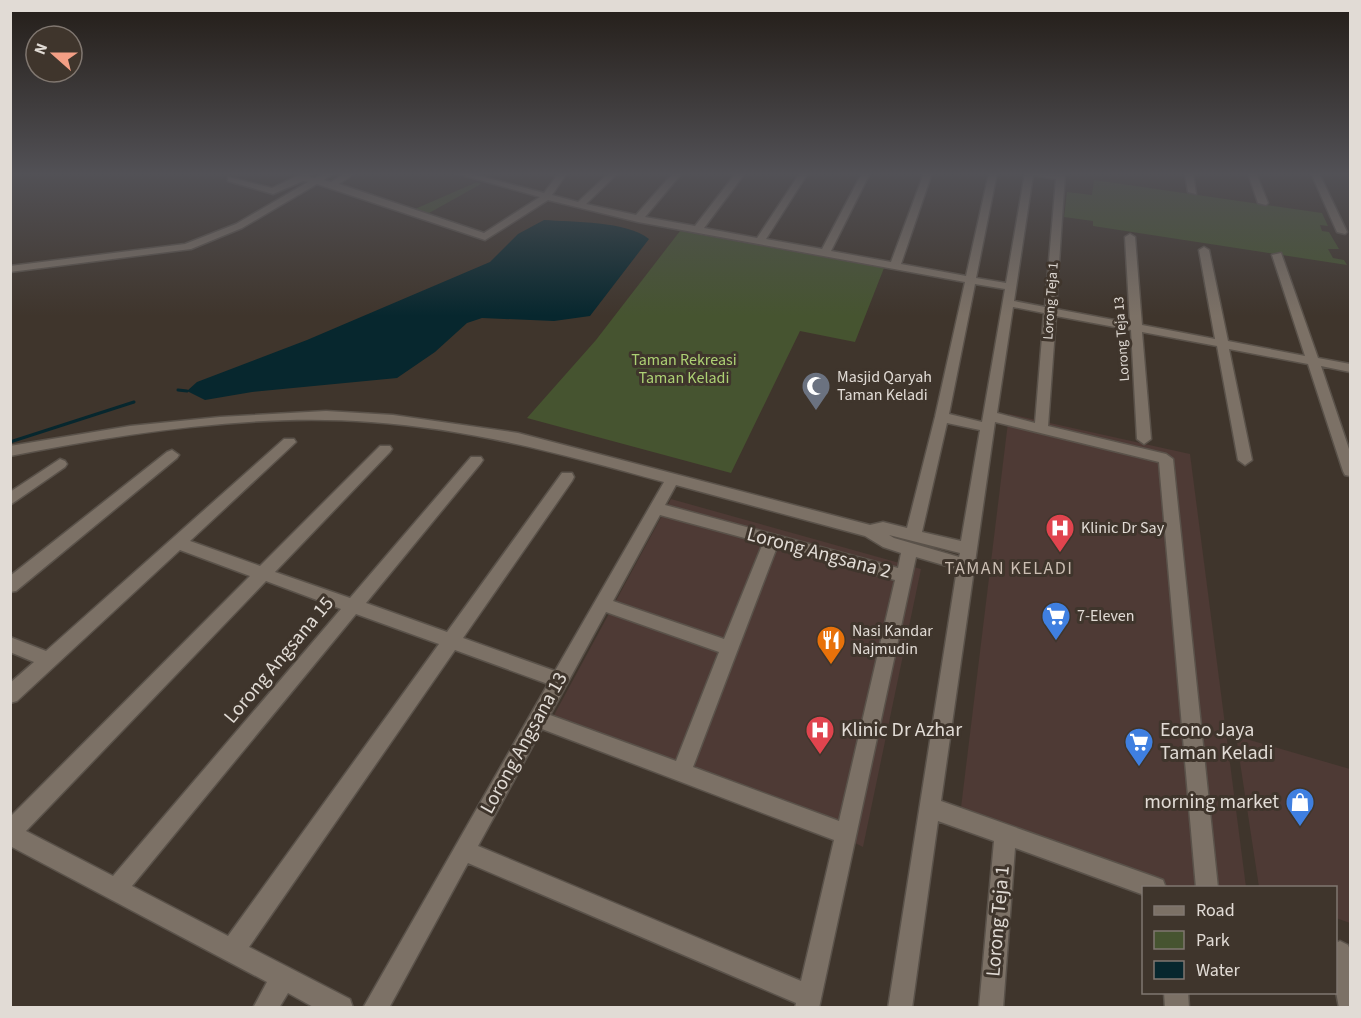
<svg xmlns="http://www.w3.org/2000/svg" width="1361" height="1018" viewBox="0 0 1361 1018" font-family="'Source Sans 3',sans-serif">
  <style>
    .commercial { fill: #4e3a35 }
    .green { fill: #465430 }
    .water { fill: #07272e }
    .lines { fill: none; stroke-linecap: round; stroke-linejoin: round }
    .stream { stroke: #07272e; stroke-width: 3 }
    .minor-casing { stroke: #5a524a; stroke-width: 3 }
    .minor { fill: #7c7166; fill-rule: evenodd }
    .labels { text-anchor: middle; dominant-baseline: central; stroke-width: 6; stroke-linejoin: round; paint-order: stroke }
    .far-street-label { font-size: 14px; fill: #e1dbd5; stroke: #3f352c }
    .park-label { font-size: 16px; fill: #add174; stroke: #3f352c }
    .poi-label { font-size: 16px; fill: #e1dbd5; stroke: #3f352c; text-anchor: start }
    .neighbourhood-label { font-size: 18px; letter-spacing: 1.5px; fill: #cbbeb3; stroke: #3f352c }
    .near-street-label { font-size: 20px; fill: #e1dbd5; stroke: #3f352c }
    .near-poi-label { font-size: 20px; fill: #e1dbd5; stroke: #3f352c; text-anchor: start }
  </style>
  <rect width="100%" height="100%" fill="#3f352c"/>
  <g class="commercial">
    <path d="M1009,414L1190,454L1246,887L1144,888L959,824Z"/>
    <path d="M671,499L921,569L863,847L849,840L547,728Z"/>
    <path d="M1236,736L1350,769V923L1336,918V888L1259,887Z"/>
  </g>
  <g class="green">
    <path d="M1094,180L1322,213L1328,226L1320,225L1322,231L1329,232L1339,249H1328L1333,258L1344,260L1347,265L1093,226V221L1064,217L1067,192L1092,195Z"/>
    <path d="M477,182L481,184L429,213L415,209Z"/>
    <path d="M680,231L884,268L855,342L800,331L731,473L527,418L596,340Z"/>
  </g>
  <path class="water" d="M544,220C572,222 627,221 649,239L590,316L554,321L482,318L467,323L435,352L397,378L252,392L205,400L187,391L197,382L307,340L490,262L518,234Z"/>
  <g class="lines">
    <g class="stream">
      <path d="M178,390L187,391"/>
      <path d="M10,442L134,402"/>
    </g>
    <g class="minor-casing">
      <g id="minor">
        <path d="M303,173H313L309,177L315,178L324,173H334L324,180L331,182L345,173H355L339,184L484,233L540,197L455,173H469L544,193L559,173H567L552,195L578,202L609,173H618L586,204L636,215L673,173H682L645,217L695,226L736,173H745L704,228L757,238L800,173H808L766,239L822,249L862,173H870L831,251L891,262L924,173H932L901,264L966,276L989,173H997L976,278L1006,283L1025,173H1065L1056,309L1130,323L1125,237L1130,234L1135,237L1142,325L1215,339L1199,250L1204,247L1209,250L1228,341L1305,356L1272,255L1281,253L1318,358L1350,364V372L1321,366L1350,452V476L1345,475L1343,471L1308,364L1229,349L1252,460L1245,465L1238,460L1217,346L1142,332L1151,439L1144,444L1137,439L1131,330L1056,316L1048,426L1166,454L1173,459L1218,888H1196L1159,462L995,422L941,801L1155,877L1163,880L1166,888H1144V895L1015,848L1003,1008H979L994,841L938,821L912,1008H888L957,569L916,557L819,1008H795L796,1003L468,863L389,1008H363L548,684L455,650L249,947L350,999L353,1008H315L288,993L279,1008H253L267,982L10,846V817L250,576L180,550L17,701L10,703V683L34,662L10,652V637L46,651L284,439H294L296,442L190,541L260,566L380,446H390L392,449L390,452L275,572L350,598L471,457H481L483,460L481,463L366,603L447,632L562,473H572L574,477L572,481L463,638L555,671L664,482C566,455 472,429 371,422C254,413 125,433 10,456V446L130,426L220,417L326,411L393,415L518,433L870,525L883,522L907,528L935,417L965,282L638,222L548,200L485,240L317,184L242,228L191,249L10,272V266L185,244L236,224L308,182L303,181L273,194L228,181V177L272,188ZM1033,175L1056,179L1045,307L1014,301ZM975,284L1005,289L982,422L949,414ZM1013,307L1044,313L1035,423L997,413ZM947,423L980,430L961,541L922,532ZM676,485L865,536L883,547L901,553L898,568L665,505ZM660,515L763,543L724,639L613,601ZM889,535L960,553L959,557L894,538ZM777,547L895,580L839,821L693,767ZM266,581L341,609L113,876L26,831ZM606,612L719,652L676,761L550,715ZM356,614L439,644L228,936L132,886ZM542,729L834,840L801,981L478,846Z"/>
        <path d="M1185,173H1193L1196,194L1188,192Z"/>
        <path d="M1248,173H1256L1268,203L1266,205L1258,203Z"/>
        <path d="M1311,173H1319L1347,232L1345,234L1337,232Z"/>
        <path d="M172,450L179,455L177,458L16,591L10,592V576L167,452Z"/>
        <path d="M60,459L65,461L67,464L65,467L10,505V492Z"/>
        <path d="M1340,941L1348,945L1350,950V1008H1339L1336,992V943Z"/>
        <path d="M1164,992H1188L1189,1008H1165Z"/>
      </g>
    </g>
    <use href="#minor" class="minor"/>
  </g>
  <linearGradient id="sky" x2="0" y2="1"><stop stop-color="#231d18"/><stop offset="0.55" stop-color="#525156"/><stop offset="1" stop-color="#525156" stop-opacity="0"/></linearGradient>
  <rect width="1361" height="316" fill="url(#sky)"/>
  <defs>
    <g id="mosque-pin" transform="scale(1.5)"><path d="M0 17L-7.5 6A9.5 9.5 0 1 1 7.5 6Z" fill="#6b7280" stroke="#3f352c"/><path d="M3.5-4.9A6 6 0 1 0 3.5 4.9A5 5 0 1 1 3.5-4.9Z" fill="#fff"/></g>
    <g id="hospital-pin" transform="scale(1.5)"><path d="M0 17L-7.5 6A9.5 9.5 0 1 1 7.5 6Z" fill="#e0444e" stroke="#3f352c"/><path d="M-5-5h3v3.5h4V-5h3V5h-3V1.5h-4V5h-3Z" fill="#fff"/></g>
    <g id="supermarket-pin" transform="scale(1.5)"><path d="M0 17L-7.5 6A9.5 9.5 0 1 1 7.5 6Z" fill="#3f7fe0" stroke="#3f352c"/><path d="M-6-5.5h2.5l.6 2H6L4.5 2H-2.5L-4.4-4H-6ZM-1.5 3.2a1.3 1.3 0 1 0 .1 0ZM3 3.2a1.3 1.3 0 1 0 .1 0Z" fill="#fff"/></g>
    <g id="restaurant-pin" transform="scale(1.5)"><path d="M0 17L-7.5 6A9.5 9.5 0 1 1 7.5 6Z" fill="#e8710a" stroke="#3f352c"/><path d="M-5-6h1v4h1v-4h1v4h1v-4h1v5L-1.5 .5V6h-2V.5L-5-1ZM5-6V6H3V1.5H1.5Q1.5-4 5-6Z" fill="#fff"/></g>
    <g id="shop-pin" transform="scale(1.5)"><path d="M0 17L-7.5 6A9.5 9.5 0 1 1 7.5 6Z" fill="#3f7fe0" stroke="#3f352c"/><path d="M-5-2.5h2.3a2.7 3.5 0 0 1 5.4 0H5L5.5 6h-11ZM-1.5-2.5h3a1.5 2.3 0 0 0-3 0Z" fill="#fff"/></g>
  </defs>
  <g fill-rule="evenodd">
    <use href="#mosque-pin" x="816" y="386"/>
    <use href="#hospital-pin" x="1060" y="528"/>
    <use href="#supermarket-pin" x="1056" y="616"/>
    <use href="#restaurant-pin" x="831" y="640"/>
    <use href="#hospital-pin" x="820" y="730"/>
    <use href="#supermarket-pin" x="1139" y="742"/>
    <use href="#shop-pin" x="1300" y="802"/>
  </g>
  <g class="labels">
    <g class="far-street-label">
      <text transform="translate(1051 301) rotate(-86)">Lorong Teja 1</text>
      <text transform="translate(1122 339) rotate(-94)">Lorong Teja 13</text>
    </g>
    <g class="park-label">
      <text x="684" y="360">Taman Rekreasi<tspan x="684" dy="18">Taman Keladi</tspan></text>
    </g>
    <g class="poi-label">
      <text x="837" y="377">Masjid Qaryah<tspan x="837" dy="18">Taman Keladi</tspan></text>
      <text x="1081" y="528">Klinic Dr Say</text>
      <text x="1077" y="616">7-Eleven</text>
      <text x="852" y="631">Nasi Kandar<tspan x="852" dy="18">Najmudin</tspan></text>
    </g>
    <g class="neighbourhood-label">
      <text x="1009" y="568">TAMAN KELADI</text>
    </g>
    <g class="near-street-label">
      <text transform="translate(819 553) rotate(15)">Lorong Angsana 2</text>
      <text transform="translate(279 660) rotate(-50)">Lorong Angsana 15</text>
      <text transform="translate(524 743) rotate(-61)">Lorong Angsana 13</text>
      <text transform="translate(998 921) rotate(-85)">Lorong Teja 1</text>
    </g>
    <g class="near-poi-label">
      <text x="841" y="730">Klinic Dr Azhar</text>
      <text x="1160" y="730">Econo Jaya<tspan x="1160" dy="23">Taman Keladi</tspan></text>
      <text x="1279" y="802" text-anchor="end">morning market</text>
    </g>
  </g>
  <rect width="1361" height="1018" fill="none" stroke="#e1dbd5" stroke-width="24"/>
  <rect x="1142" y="886" width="195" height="108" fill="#3f352c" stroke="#807770" stroke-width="1.5"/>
  <rect x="1154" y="906" width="30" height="9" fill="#7c7166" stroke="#807770" stroke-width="1.5"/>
  <text x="1196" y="916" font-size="18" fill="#e1dbd5">Road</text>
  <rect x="1154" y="931" width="30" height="18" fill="#465430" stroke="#807770" stroke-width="1.5"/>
  <text x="1196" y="946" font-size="18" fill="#e1dbd5">Park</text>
  <rect x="1154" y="961" width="30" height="18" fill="#07272e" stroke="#807770" stroke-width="1.5"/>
  <text x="1196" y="976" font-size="18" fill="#e1dbd5">Water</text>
  <g transform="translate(54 54) rotate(291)"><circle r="28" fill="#3f352c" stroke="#807770" stroke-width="1.5"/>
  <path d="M0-4.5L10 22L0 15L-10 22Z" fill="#f39f85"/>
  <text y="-9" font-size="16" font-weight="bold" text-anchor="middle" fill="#e1dbd5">N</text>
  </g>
</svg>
